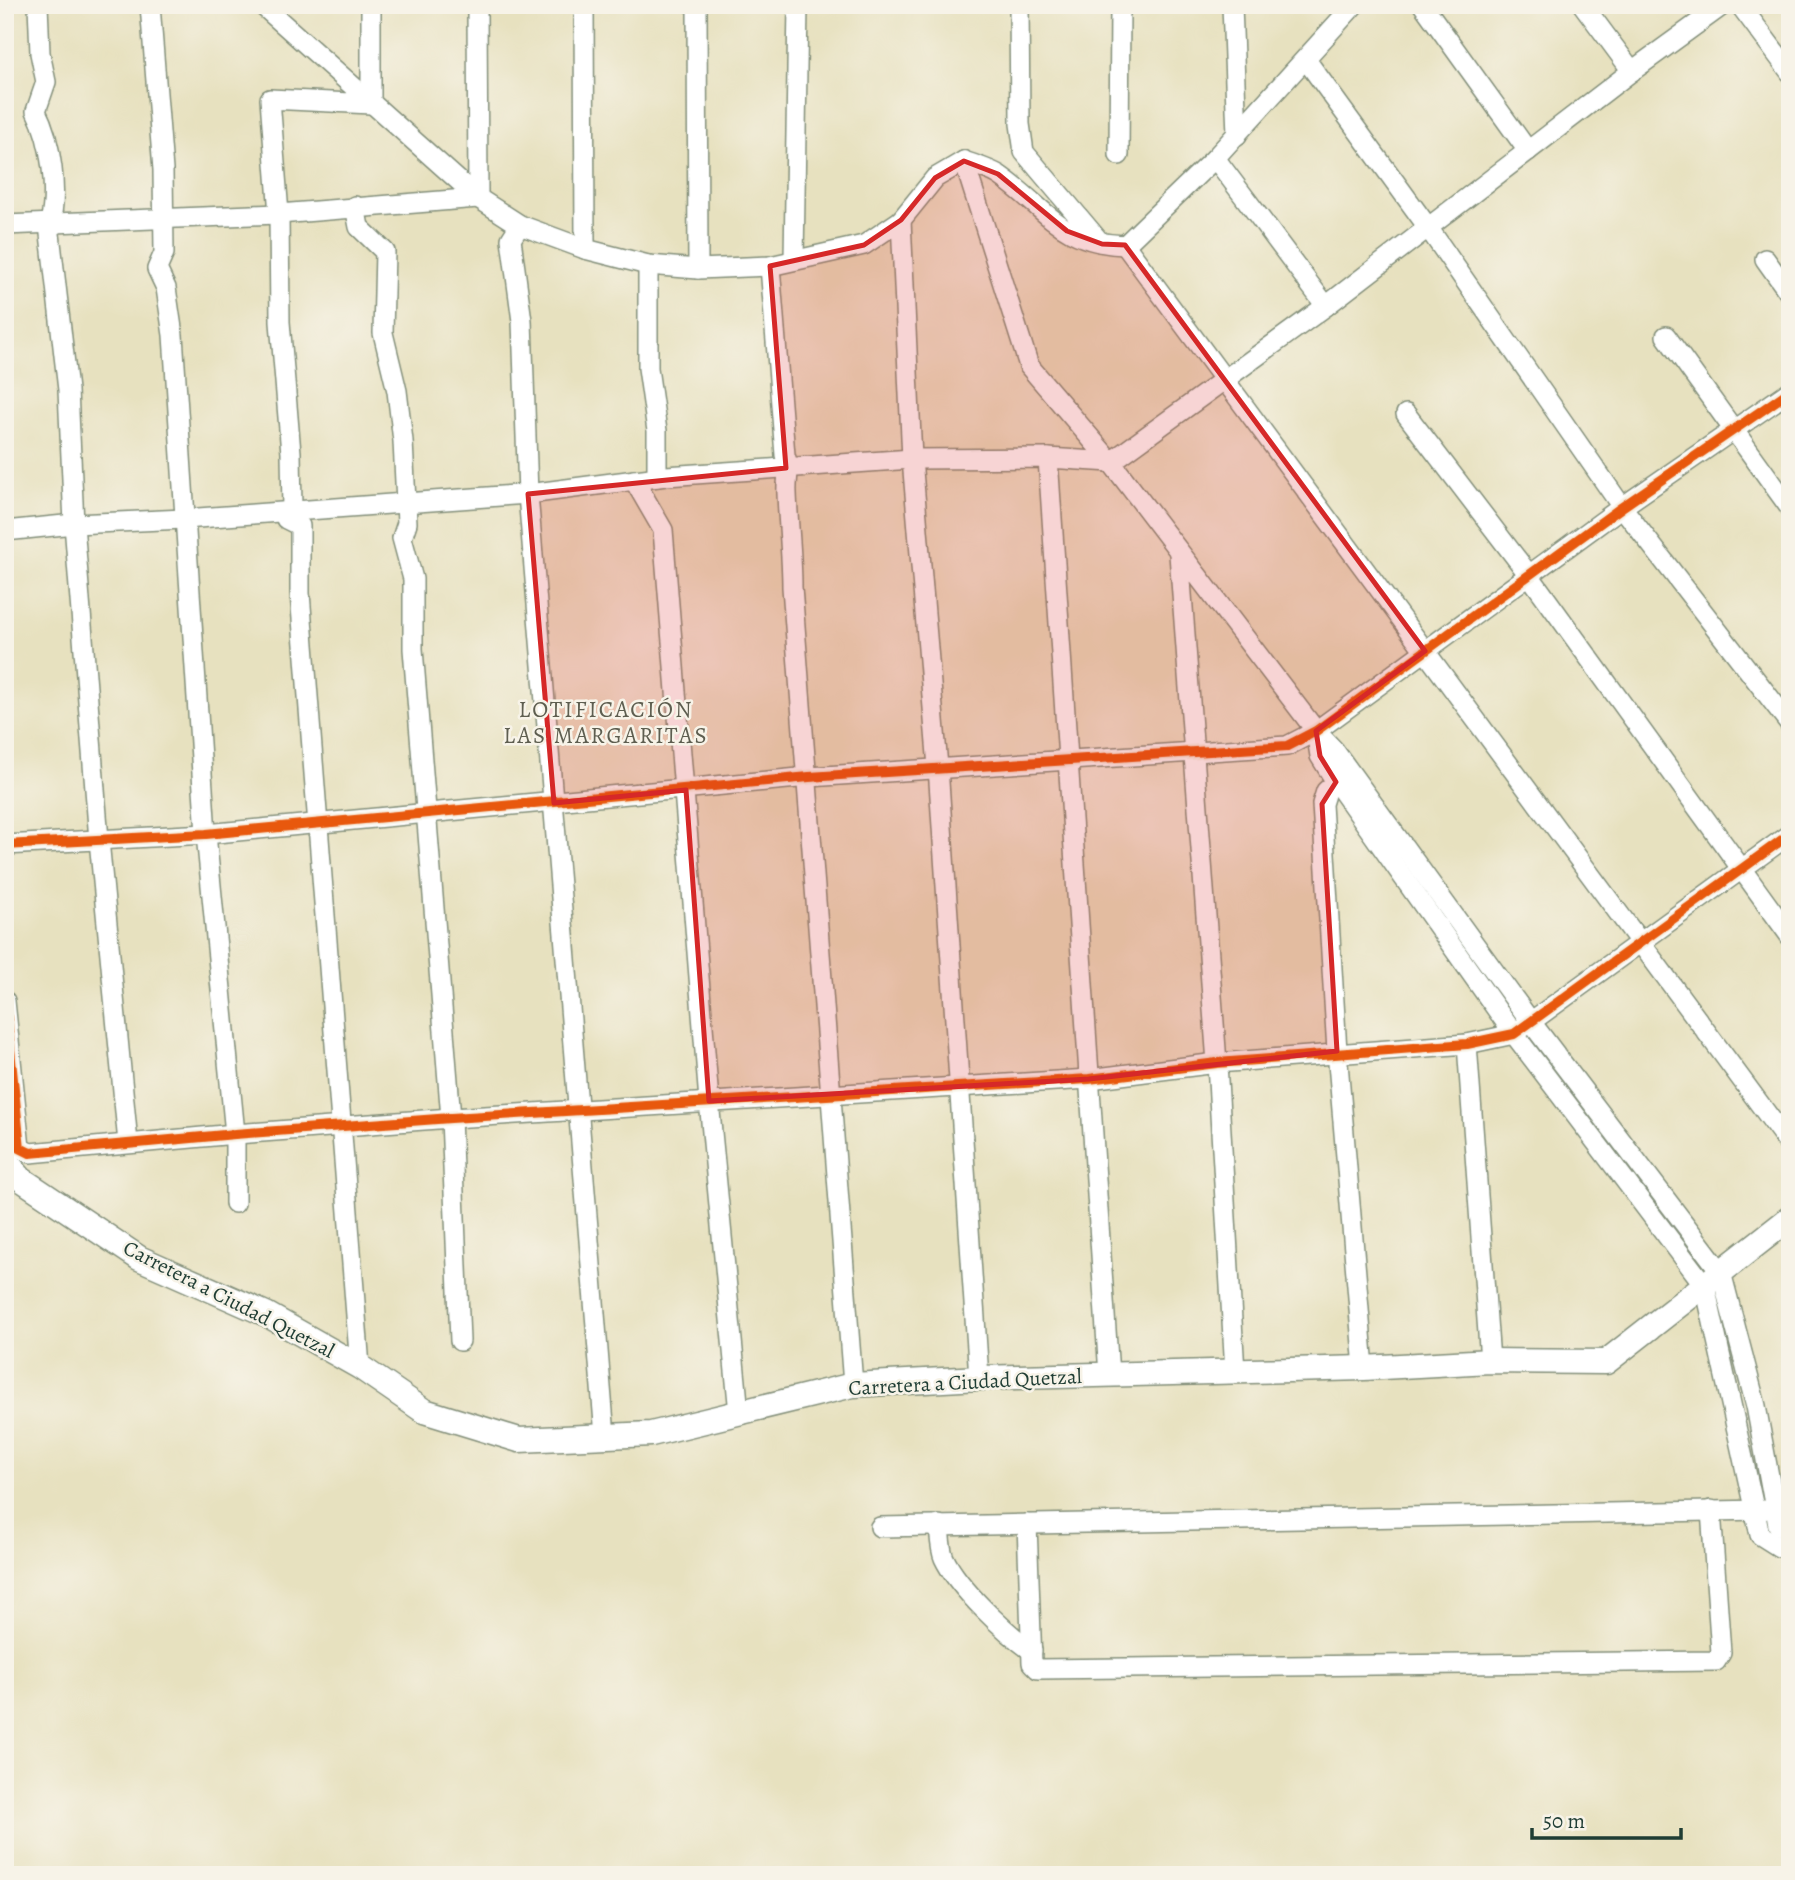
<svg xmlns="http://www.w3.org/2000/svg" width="1795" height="1880" viewBox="0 0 1795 1880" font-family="Alegreya,serif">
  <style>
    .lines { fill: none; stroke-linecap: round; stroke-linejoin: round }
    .minor-casing { stroke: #838f7a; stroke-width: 22 }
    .major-casing { stroke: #838f7a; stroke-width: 27 }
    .minor { stroke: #fff; stroke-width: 19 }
    .major { stroke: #fff; stroke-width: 24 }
    .cycleway-casing { stroke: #f7f3e8; stroke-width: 15 }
    .cycleway { stroke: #e8590c; stroke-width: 10 }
    .marked { fill: #d62828; fill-opacity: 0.2; stroke: #d62828; stroke-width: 5; stroke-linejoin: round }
    .labels { text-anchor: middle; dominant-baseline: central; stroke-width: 5; stroke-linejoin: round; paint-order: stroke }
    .street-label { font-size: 21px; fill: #1f3d34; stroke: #f7f3e8 }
    .neighbourhood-label { font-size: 23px; letter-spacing: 2px; fill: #5e5e50; stroke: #f7f3e8 }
  </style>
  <rect width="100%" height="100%" fill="#f7f3e8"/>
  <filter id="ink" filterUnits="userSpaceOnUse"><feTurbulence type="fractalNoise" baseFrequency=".0143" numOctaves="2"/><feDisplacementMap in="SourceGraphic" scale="14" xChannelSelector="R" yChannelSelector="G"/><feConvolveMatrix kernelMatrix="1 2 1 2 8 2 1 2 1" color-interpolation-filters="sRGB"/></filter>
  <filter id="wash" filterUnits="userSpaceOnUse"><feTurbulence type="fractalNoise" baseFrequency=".00686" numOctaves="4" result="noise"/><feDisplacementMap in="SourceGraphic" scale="28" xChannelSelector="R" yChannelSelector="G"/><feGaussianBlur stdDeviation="1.57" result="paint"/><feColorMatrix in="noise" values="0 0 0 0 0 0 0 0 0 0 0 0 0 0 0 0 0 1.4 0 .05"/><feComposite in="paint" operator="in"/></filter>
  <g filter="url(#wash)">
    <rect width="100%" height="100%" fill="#e7e1bf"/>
  </g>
  <g filter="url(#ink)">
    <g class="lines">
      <g class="minor-casing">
        <g id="minor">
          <path d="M38,5L40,53L46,82L36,111C51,140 59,194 49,225L68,390L74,524L99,840L128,1143"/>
          <path d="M150,5L163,170L164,253L157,269L166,288L173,335L206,834L235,1134V1203"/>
          <path d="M262,5L478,198L520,225L585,249L648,265L698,269L770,266L864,245L901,220L935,178L964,161"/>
          <path d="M584,5L585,249"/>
          <path d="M697,5L698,269"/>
          <path d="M1019,5L1020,124L1024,152L1100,242"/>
          <path d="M1232,5L1237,135"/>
          <path d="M1423,5L1528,151"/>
          <path d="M1583,5L1632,71"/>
          <path d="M1740,5L1790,72"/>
          <path d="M1307,61L1427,226L1622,507L1790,724"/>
          <path d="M1119,155L1120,5"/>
          <path d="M1215,158L1326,306"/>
          <path d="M964,161L1029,366L1111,462L1316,731L1334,750L1531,1022L1721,1272L1756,1406L1778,1525L1790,1531"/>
          <path d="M964,161C975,165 989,169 999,175C1047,208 1059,243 1125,245L1215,158L1354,5"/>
          <path d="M355,206L359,227L385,252L383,333L397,391L403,441L407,523L402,538L413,579V649L451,1118L460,1341"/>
          <path d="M901,220L912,459L938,767L979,1378"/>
          <path d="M5,225L279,214L478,198L477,5"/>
          <path d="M520,225L511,239L522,321L528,494L605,1436"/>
          <path d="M1125,245L1790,1145"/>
          <path d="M794,259L798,5"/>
          <path d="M1765,259L1790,294"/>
          <path d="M648,265V368L657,431V477"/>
          <path d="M770,266L785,455C791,470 786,478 787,493C788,524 792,555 792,587L853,1385"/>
          <path d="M1666,336L1790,508"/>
          <path d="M1406,414L1529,575L1790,936"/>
          <path d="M1048,458L1109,1375"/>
          <path d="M634,480L663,530L709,1101L739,1413"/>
          <path d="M5,531L74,524L184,519L528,494L666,476L912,459L1048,458L1111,462L1326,306L1632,71L1723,5"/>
          <path d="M1179,554L1217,1063L1235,1372"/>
          <path d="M1316,731L1320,756L1336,782L1514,1034L1705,1286L1760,1535L1779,1547L1790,1548"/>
          <path d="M1345,774L1326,791L1322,804L1337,1051L1364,1368"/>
          <path d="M5,845L206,834L809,777L1287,746L1316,731L1622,507L1790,391"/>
          <path d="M5,1001L20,1148L30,1153L235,1134L451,1118L1089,1079L1217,1063L1467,1044L1514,1034L1790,834"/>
          <path d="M1467,1044L1490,1361"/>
          <path d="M360,1367L300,593V526L286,519L292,509L291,453L280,322L279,214L270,99L371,104V5"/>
          <path d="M1027,1524L1032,1663L1038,1669L1716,1661L1721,1653L1711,1510"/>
          <path d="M939,1525C940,1535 940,1549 944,1558C958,1588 1005,1632 1032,1651"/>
          <path d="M880,1527L1763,1510"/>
        </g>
      </g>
      <g class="major-casing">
        <path id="major" d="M5,1160L21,1179L139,1258L266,1314L360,1367L424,1411L519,1440L651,1434L853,1385L979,1378L1364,1368L1490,1361L1606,1362L1790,1218"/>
      </g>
      <use href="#minor" class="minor"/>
      <use href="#major" class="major"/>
      <g class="cycleway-casing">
        <g id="cycleway">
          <path d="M5,845L206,834L809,777L1287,746L1316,731L1622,507L1790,391"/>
          <path d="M5,1001L20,1148L30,1153L235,1134L451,1118L1089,1079L1217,1063L1467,1044L1514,1034L1790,834"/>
        </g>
      </g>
      <use href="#cycleway" class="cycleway"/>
    </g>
  </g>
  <path class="marked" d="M964,161L998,174L1067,231L1102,244L1125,245L1425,651L1316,731L1320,756L1336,782L1322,804L1337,1051L1089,1079L709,1101L686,790L554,803L528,494L786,468L770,266L864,245L901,220L935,178Z"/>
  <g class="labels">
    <g class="street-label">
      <text transform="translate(229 1299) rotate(27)">Carretera a Ciudad Quetzal</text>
      <text transform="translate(965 1382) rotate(-3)">Carretera a Ciudad Quetzal</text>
    </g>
    <g class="neighbourhood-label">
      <text x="606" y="709">LOTIFICACIÓN<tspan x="606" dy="26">LAS MARGARITAS</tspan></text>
    </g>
  </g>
  <rect width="1795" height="1880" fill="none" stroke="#f7f3e8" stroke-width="28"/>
  <path d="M1532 1828v10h149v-10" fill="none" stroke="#1f3d34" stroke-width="3.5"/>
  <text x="1543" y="1828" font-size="21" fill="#1f3d34" stroke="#f7f3e8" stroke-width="5" paint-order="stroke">50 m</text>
</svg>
